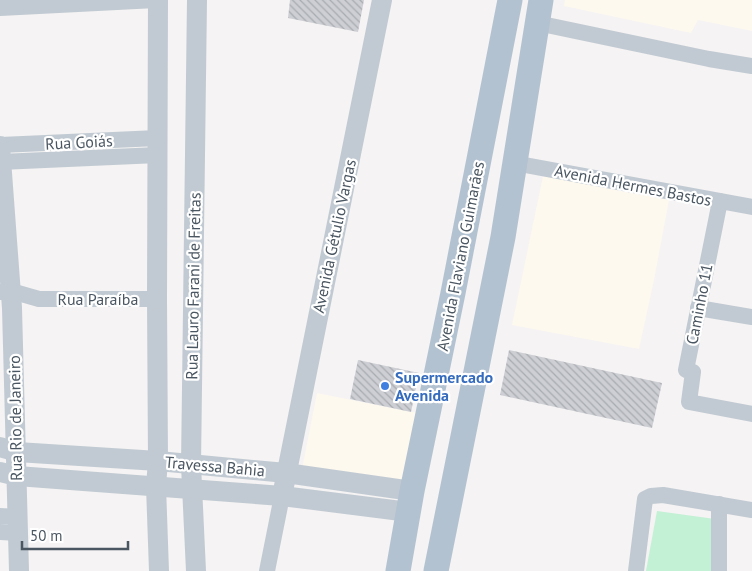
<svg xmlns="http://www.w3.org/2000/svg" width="752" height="571" viewBox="0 0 752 571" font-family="'PT Sans',sans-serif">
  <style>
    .commercial { fill: #fdf9ef }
    .green { fill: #c3f1d5 }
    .building { fill: url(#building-back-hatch) }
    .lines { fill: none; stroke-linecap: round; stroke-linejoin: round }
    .minor { stroke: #c1cad2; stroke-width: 16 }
    .tertiary { stroke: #c1cad2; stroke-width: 20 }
    .primary { stroke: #b3c2d1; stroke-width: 25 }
    .shop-dot { fill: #3f7fe0; stroke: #fff; stroke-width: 2 }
    .labels { text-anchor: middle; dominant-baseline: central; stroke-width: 4.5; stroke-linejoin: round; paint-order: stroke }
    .street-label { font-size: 16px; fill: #4a5661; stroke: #fff }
    .shop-label { font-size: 16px; font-weight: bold; fill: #366cbe; stroke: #fff; text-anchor: start }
  </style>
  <defs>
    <pattern id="building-back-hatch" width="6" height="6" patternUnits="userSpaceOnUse" patternTransform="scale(1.25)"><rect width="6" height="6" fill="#cdcfd5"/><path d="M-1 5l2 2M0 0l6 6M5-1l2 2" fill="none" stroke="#a8abb0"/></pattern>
  </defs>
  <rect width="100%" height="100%" fill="#f5f3f3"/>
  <g class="commercial">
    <path d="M565,0H752V31L698,20L691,33L564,6Z"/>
    <path d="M543,176L669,200L654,280L639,349L512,325Z"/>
    <path d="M317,393L411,412H418L404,485L302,469Z"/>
  </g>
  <path class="green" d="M657,511L715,519L714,571H646Z"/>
  <g class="building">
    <path d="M290,0H364L358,32L288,18Z"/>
    <path d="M509,350L662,383L652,428L500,395Z"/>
    <path d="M358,360L419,373L411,412L350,399Z"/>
  </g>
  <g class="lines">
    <g class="minor">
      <path d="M0,8L156,0"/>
      <path d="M537,23L709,59L752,66"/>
      <path d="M0,145L158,138"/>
      <path d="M0,162L158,155"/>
      <path d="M514,163L752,207"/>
      <path d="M720,201L686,370L693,372L689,402L752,414"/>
      <path d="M0,292L11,291L39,299H157"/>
      <path d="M698,308L752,317"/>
      <path d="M719,504V571"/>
      <path d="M0,516L18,517"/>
      <path d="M0,532L18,533"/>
      <path d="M267,571L282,496"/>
      <path d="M636,571L645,499L651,496L663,495L752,510"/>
    </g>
    <g class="tertiary">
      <path d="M158,0L157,299L158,461L156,486L159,571"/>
      <path d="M0,146L12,308L19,571"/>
      <path d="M0,447L17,452L158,461L286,473L412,491"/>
      <path d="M0,472L17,476L282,496L409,512"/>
      <path d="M282,496L382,0"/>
      <path d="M196,571L191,465L197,0"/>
    </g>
    <g class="primary">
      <path d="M398,571L412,491L453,293L510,0"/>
      <path d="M436,571L503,237L541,0"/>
    </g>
  </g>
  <circle class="shop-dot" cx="385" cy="386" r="5"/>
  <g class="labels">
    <g class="street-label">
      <text transform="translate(79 142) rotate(-3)">Rua Goiás</text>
      <text transform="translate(633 185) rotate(11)">Avenida Hermes Bastos</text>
      <text transform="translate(334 236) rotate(-78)">Avenida Gétulio Vargas</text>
      <text transform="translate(460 256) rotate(-79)">Avenida Flaviano Guimarães</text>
      <text transform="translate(193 286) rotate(-89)">Rua Lauro Farani de Freitas</text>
      <text x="98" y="299">Rua Paraíba</text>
      <text transform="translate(699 304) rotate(-79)">Caminho 11</text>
      <text transform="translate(15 418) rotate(-91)">Rua Rio de Janeiro</text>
      <text transform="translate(215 466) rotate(5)">Travessa Bahia</text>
    </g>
    <g class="shop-label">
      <text x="395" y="377">Supermercado<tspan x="395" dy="18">Avenida</tspan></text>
    </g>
  </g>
  <path d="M22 541v8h106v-8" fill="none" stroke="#4a5661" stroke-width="2.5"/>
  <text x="30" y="541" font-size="15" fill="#4a5661" stroke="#ffffff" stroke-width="4" paint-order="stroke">50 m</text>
</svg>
